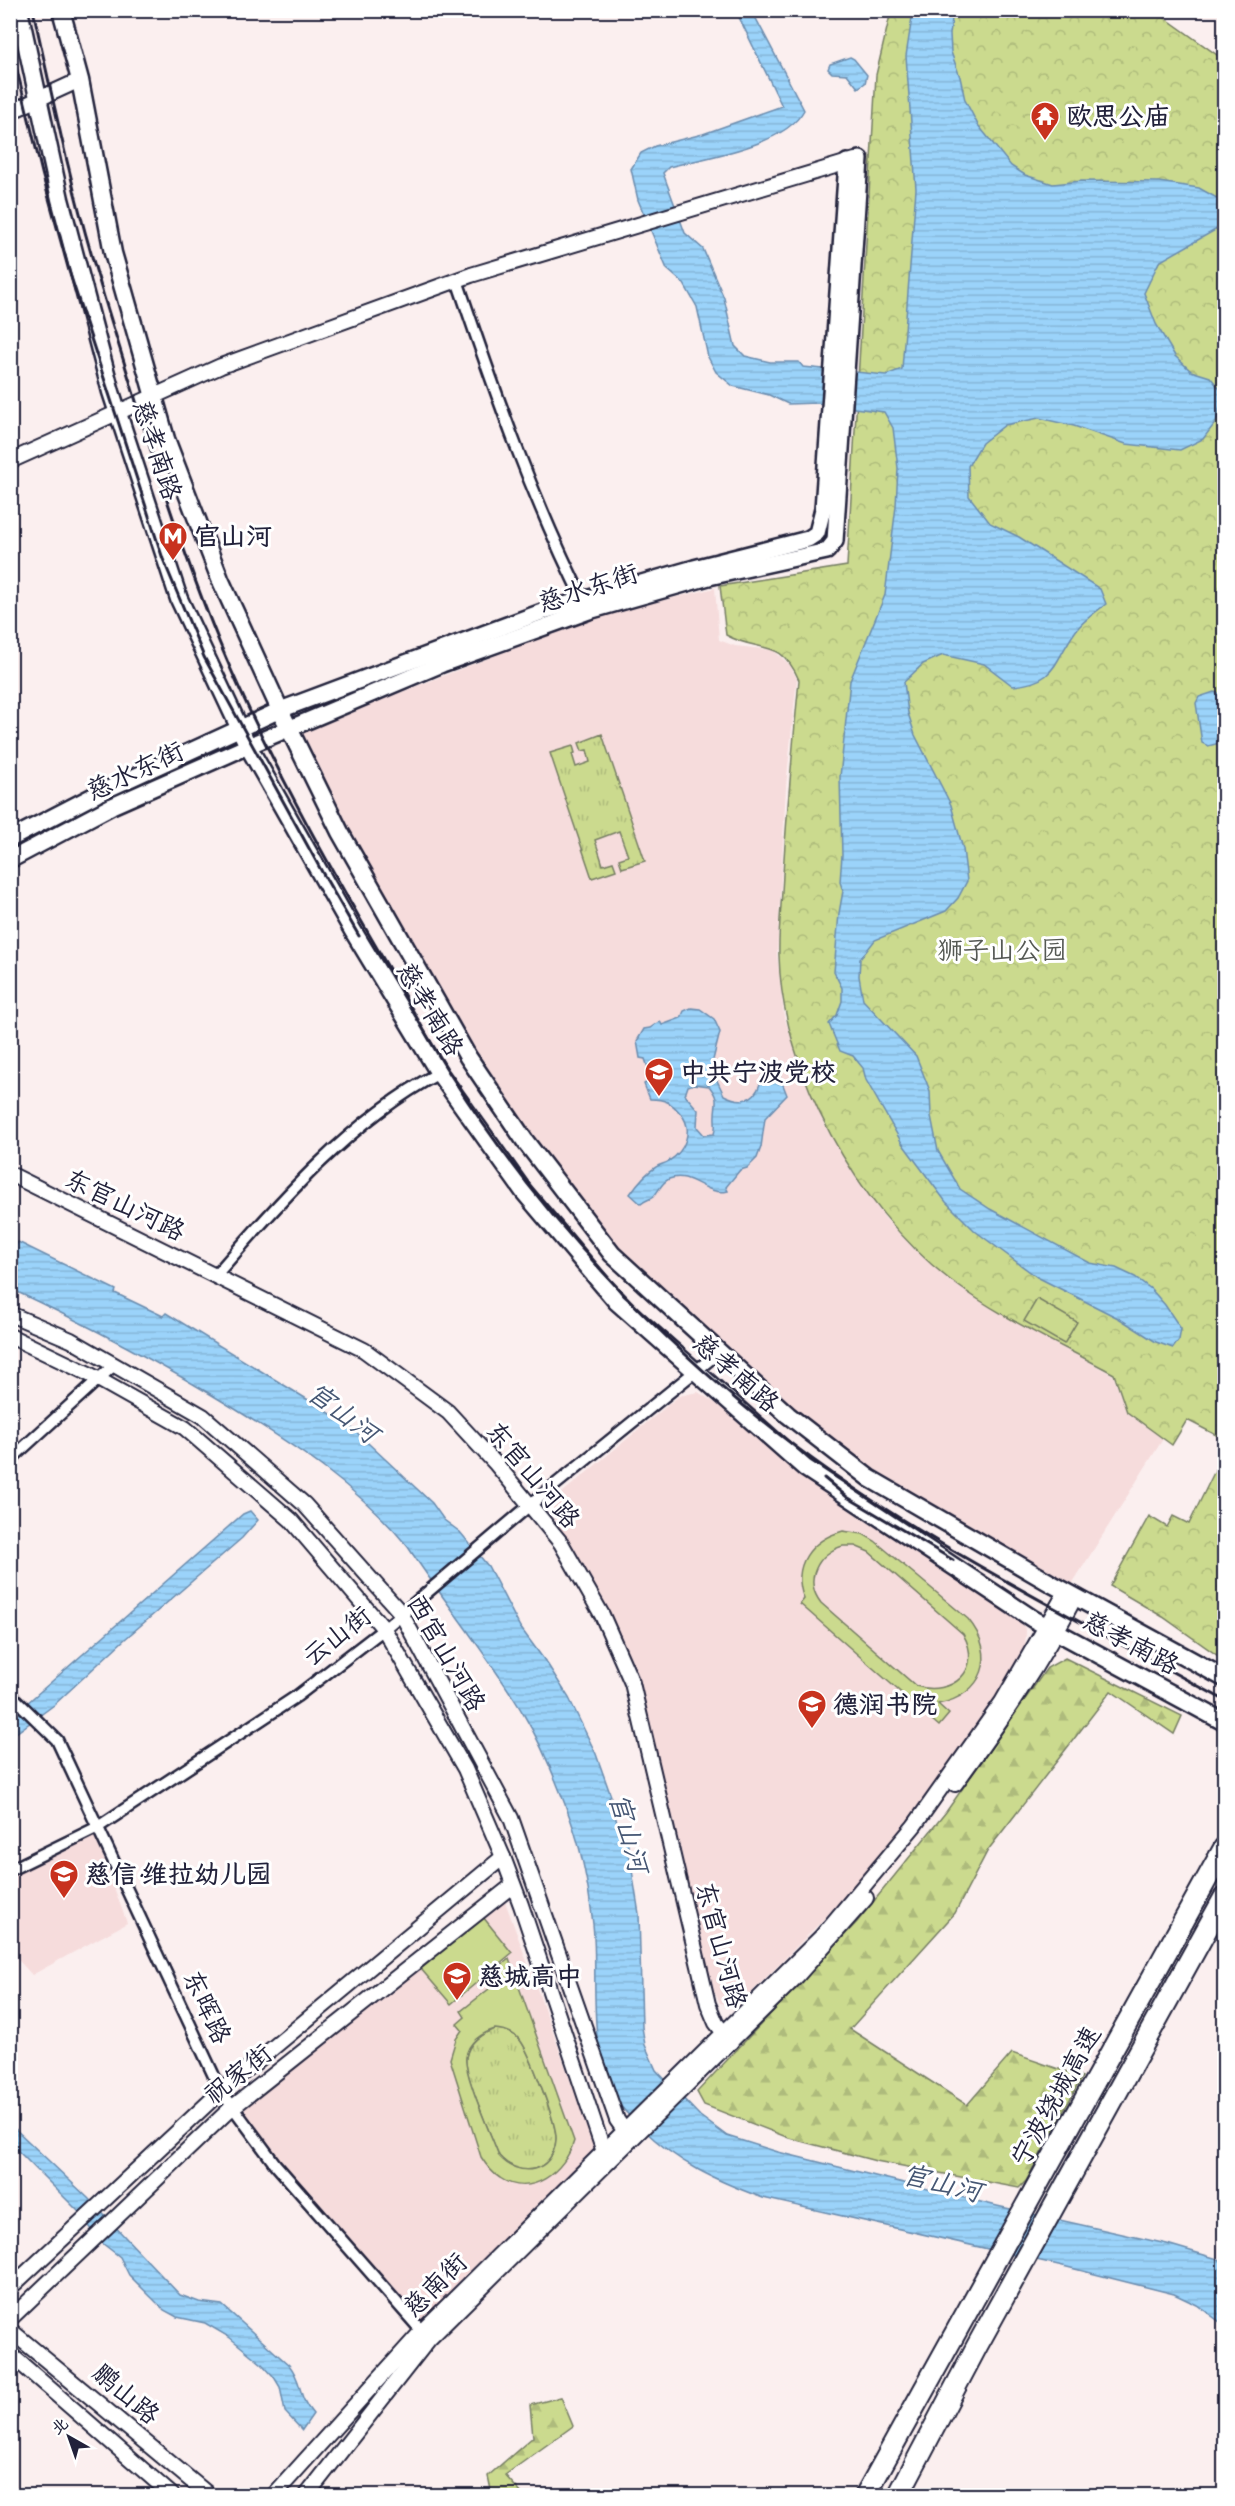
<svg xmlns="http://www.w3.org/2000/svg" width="1235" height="2506" viewBox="0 0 1235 2506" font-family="Caveat,'LXGW WenKai TC',sans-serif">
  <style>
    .built { fill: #f6dcdc }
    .grass { fill: url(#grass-tufts); stroke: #767e64; stroke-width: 1.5 }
    .forest { fill: url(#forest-firs); stroke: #767e64; stroke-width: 1.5 }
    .park { fill: url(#park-crowns); stroke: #767e64; stroke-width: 1.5 }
    .pitch { fill: #cbda8e; stroke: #767e64; stroke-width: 1.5; fill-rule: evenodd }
    .water { fill: url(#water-rules); stroke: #6b8cae; stroke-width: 1.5; fill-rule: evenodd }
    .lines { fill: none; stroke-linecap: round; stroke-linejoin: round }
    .minor-casing { stroke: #22223b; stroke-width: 15 }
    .tertiary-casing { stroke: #22223b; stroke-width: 18 }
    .secondary-casing { stroke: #22223b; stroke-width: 20 }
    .primary-casing { stroke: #22223b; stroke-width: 21 }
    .motorway-casing { stroke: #22223b; stroke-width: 24 }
    .minor { stroke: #fff; stroke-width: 10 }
    .tertiary { stroke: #fff; stroke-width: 14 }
    .secondary { stroke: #fff; stroke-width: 15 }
    .primary { stroke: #fff; stroke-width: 16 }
    .motorway { stroke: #fff; stroke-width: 20 }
    .rail { stroke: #22223b; stroke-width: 3 }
    .labels { text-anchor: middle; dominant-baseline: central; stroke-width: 6; stroke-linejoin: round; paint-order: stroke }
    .poi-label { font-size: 26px; font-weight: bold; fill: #22223b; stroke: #fff; text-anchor: start }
    .street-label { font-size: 26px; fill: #22223b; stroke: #fff }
    .park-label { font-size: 26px; fill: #555954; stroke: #fff }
    .water-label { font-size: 27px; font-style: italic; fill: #465774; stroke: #fff }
  </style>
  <defs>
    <pattern id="grass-tufts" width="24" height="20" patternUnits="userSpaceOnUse" patternTransform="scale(1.5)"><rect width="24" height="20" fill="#cbda8e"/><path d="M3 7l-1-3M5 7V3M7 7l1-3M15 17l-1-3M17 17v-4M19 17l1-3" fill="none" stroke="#aebb7b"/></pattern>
    <pattern id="forest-firs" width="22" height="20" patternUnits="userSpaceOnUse" patternTransform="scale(1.5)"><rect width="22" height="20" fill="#cbda8e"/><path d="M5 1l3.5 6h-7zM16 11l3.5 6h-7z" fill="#aebb7b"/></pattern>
    <pattern id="park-crowns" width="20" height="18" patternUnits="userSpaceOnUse" patternTransform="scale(1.5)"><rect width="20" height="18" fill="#cbda8e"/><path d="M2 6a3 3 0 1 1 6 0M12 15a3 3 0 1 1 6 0" fill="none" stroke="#aebb7b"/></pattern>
    <pattern id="water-rules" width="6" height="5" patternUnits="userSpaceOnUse" patternTransform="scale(1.5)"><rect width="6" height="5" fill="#9bd3fa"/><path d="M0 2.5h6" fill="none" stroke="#85b5d7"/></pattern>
  </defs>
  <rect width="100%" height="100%" fill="#fbefef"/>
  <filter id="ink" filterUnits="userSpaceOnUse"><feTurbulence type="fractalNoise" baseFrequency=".0167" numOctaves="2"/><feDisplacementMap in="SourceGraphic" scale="12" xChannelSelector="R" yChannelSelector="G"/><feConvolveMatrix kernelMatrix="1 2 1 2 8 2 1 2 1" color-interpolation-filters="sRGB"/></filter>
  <g filter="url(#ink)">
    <g class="built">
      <path d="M715,588L719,640L735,646L773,650L790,665L797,679L786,786L777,955L784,1016L803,1072L824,1124L851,1169L885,1218L914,1249L950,1280L1000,1313L1113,1375L1127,1413L1163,1439L1072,1584L875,1472L790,1408L617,1249L471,1051L347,832L297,733L596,616Z"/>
      <path d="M698,1392L720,1406L858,1516L1016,1615L1026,1630L1025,1651L932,1796L871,1871L738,2006L720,2003L709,1981L681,1851L634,1664L556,1521L551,1502L679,1396Z"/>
      <path d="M95,1835L127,1923L32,1975L11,1952L10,1875Z"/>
      <path d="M503,1896L596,2150L420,2322L278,2158L240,2109Z"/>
    </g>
    <g class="grass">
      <path d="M602,734L645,861L622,868L619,859L628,856L619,831L595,840L603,865L613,862L616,870L592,878L550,753L573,746L575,753L572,754L576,767L590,762L587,750L582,751L579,743Z"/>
      <path d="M495,2029C505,2030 513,2032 520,2040C529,2051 558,2126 556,2140C553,2173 519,2179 499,2156C492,2137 463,2073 466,2057C469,2042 482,2033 495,2029Z"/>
    </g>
    <g class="forest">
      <path d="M1065,1658L1182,1716L1174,1734L1111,1691L988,1850L955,1913L850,2029L967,2105L1012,2053L1082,2077L1026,2181L1019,2188L876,2161L789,2138L704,2105L697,2092L857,1922L946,1812L1047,1668Z"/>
      <path d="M561,2397L573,2426L505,2475L523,2495H496L491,2490L488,2476L533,2437L530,2405Z"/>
    </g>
    <g class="park">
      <path d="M891,11H1161L1164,17L1224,60V811L1219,825L1224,827V1439L1187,1420L1172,1445L1127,1412L1114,1374C1059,1344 999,1317 949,1279C857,1207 782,1073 779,956C778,929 782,901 783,874C787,809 793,745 799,680C780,636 760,654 726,635L720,586L847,566L876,75Z"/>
      <path d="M1224,1452V1660L1163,1617L1110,1586L1149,1516L1167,1527L1173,1516L1189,1524Z"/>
    </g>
    <g class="pitch">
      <path d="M1037,1299L1077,1322L1064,1344L1024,1321Z"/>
      <path d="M843,1531L863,1534L875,1541L968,1619C998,1655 984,1695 938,1704L949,1714L939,1726L800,1604L804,1599C791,1565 811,1540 843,1531ZM843,1546H855L869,1552L963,1634C984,1670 952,1697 916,1686L821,1603C803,1580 818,1553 843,1546Z"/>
      <path d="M483,1917L512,1953L451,2004L421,1969Z"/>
      <path d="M509,1959L574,2141C565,2171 531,2199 500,2178C492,2173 486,2165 481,2157L450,2059L456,2039L462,2030L457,2024L465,2017L461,2011L499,1981L495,1970ZM495,2029C505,2030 513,2032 520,2040C529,2051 558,2126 556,2140C553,2173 519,2179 499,2156C492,2137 463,2073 466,2057C468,2042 482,2033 495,2029Z"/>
    </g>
    <g class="water">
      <path d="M736,11H752L804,110C785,146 707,157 669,167L663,173L685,233L703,249L724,298L735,346L745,356L770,362H799L803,367L886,375L902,369L916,189L906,56L913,11H953L950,34L951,52L960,77L965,100L978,125L1011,166L1025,175L1053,184L1082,181L1159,182L1199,188L1224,202V225L1159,262L1144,293L1156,324L1175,356L1191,371L1210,377L1224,394L1216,422L1203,439L1180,450L1126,444L1074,426L1039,418L1005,425L982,443L968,466L969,496L990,523L1019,537L1100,589L1106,604C1096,612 1082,621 1075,632C1053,663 1057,682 1013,686L984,664L943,655L923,664L904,682L908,713L915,735L951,805L963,849L967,881L958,898L946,911L875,940L860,959L859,976L863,1000L916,1056L930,1091L931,1116L938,1151L960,1189L990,1209L1090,1263L1116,1268L1135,1277L1151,1289L1165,1305L1181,1329L1179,1340L1173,1348L1156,1342L1120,1319L1037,1277L975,1231L946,1202L902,1143L866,1080L863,1068L853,1056L840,1051L829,1024L837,1015L842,1001V988L834,972L839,913L843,891L840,882L842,855L840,777L850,681L885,595L896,506L898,468L893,428L884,412L817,403L788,404L769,395L733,386L716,372L708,357L697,307L684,284L667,269L638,200L631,169L641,153L655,146L703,134L782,106Z"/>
      <path d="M850,57L854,59L867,75L865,83L858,88L847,74L832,73L828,69L830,64Z"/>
      <path d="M1214,692L1221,694L1224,708V742L1208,746L1202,743L1196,703L1199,697Z"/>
      <path d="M691,1008L700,1009L714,1019L720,1032L711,1068L724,1095C740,1103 754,1102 760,1084C762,1079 760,1079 763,1075C766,1070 771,1069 776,1067L787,1095L765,1118L761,1147L757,1158L747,1168L740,1170L726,1187L728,1191C706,1197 691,1170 669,1179C661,1183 659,1191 653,1197C649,1200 645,1200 641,1204L630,1194C637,1184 646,1173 656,1167C660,1164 665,1164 669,1161C685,1151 694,1130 681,1114C671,1102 665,1099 650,1099L644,1084L652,1079L645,1059L640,1058L637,1041L644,1029L650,1028L660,1021L662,1025L681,1018L684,1011ZM694,1084L709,1086C721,1101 714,1103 715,1120C715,1126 716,1128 714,1134L704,1135L697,1127L698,1110L685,1095L688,1086Z"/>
      <path d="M18,1242L116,1290L115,1293L163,1316L166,1313L328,1412L353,1429L432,1503L444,1520L460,1532L488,1566L520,1627L548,1665L569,1698L596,1754L611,1796L609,1798L620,1831L627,1839L639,1914L642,2027L645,2045L656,2070L700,2116L727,2136L778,2152L997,2206L1167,2244L1221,2260L1224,2262V2325L1197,2305L1174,2294L1063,2266L763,2198C717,2181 677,2163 642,2128C634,2120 624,2112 618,2102C585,2051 599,1980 593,1924C589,1889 582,1851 570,1818C557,1782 543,1747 524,1715C489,1656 445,1603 408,1547C360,1488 298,1448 235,1409C162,1364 88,1325 11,1289L10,1243L16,1245Z"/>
      <path d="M250,1511L258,1520L242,1538L125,1639L54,1705L16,1733H11L10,1718L243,1514Z"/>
      <path d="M10,2124L88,2198L180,2295L199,2302L222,2305L289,2365C303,2382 297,2396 313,2414L302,2430L285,2412L280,2387L274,2377L262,2364L229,2337L205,2323L177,2317L164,2310L129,2275L120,2257L102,2243L78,2211L11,2144Z"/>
    </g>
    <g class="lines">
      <g class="minor-casing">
        <g id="minor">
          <path d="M457,280C495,392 532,499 586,606"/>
          <path d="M215,1276C279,1202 352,1119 439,1073"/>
          <path d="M10,1460L114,1365"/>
          <path d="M10,1694L57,1740L221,2091L275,2164L427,2337"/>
          <path d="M10,1870L98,1827L297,1696L384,1629L530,1505L718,1353"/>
        </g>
      </g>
      <g class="tertiary-casing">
        <g id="tertiary">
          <path d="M10,112L80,80"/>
          <path d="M10,461L221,366L471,275L855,160"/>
          <path d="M10,1174L364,1350L448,1412L496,1464L561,1543L602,1615L632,1683L708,2004L716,2023L731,2042"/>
          <path d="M10,1314L71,1340L203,1416L304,1504L401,1613L511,1818L617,2120L629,2137"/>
          <path d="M10,1336L89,1374L185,1428L291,1520L384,1629L465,1769L503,1857L521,1905L604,2152L608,2157"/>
          <path d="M955,1784C999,1724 1041,1663 1075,1597"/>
          <path d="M10,2288L221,2091L503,1857"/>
          <path d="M10,2319L228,2111L513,1885"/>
          <path d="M10,2330L210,2496"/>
          <path d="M10,2354L173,2496"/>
          <path d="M273,2496L421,2332L821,1937L914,1826L1002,1702L1066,1592"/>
          <path d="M306,2496L429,2339L797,1976L866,1898"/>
        </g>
      </g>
      <g class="secondary-casing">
        <g id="secondary">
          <path d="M10,839L97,794L280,710L547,610L694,568L808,539L817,533L823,509L847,162"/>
          <path d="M10,860L112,806L248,746L442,664L589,611L709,577L827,551L835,541L860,159"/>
        </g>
      </g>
      <g class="primary-casing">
        <g id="primary">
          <path d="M19,10L60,199L111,392L179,599L248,746L353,931L439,1073L524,1192L617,1302L805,1468L1033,1619L1224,1722"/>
          <path d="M61,10L80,80L113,253L166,439L220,579L280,710L340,832L468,1057L525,1141L612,1254L788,1415L869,1478L1052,1584L1224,1678"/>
        </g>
      </g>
      <g class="motorway-casing">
        <g id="motorway">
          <path d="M865,2496L1224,1848"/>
          <path d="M898,2496L977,2346L1224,1898"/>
        </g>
      </g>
      <use href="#minor" class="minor"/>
      <use href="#tertiary" class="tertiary"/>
      <use href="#secondary" class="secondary"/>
      <use href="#primary" class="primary"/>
      <use href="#motorway" class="motorway"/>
      <g class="rail">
        <path d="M33,10C45,63 56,117 69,169C87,247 112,322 135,398C160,482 187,564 220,644C266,754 325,859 385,962C407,999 427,1038 450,1074C529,1199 631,1311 744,1406C887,1526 1062,1611 1224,1700"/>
        <path d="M10,41L42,173L69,271L163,559L204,657L322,872L359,936"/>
        <path d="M824,1478L847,1497L953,1560"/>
      </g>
    </g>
  </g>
  <defs>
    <g id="temple-pin" transform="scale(1.5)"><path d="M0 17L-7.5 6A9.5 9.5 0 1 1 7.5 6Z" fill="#c8321e" stroke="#fff"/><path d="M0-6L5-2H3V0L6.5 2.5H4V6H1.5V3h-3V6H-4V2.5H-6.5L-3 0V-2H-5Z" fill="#fff"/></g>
    <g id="metro-pin" transform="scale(1.5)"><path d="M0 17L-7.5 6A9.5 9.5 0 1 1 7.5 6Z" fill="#c8321e" stroke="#fff"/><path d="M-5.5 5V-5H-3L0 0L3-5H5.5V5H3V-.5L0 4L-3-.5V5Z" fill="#fff"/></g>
    <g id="university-pin" transform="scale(1.5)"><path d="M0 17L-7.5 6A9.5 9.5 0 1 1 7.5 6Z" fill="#c8321e" stroke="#fff"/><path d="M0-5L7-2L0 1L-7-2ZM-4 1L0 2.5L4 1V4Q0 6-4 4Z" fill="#fff"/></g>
    <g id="school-pin" transform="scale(1.5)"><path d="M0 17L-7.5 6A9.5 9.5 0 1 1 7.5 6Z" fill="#c8321e" stroke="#fff"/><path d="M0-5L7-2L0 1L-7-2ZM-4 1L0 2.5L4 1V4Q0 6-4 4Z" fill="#fff"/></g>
  </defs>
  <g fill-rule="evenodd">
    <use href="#temple-pin" x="1045" y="116"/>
    <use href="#metro-pin" x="173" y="536"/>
    <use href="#university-pin" x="659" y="1072"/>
    <use href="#school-pin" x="812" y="1704"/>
    <use href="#school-pin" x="64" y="1874"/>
    <use href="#school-pin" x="457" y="1976"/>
  </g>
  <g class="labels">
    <g class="poi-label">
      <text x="1066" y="116">欧思公庙</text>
      <text x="194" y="536">官山河</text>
      <text x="680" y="1072">中共宁波党校</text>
      <text x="833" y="1704">德润书院</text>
      <text x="85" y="1874">慈信·维拉幼儿园</text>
      <text x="478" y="1976">慈城高中</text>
    </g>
    <g class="street-label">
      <text transform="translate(157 450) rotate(72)">慈孝南路</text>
      <text transform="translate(588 588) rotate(-18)">慈水东街</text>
      <text transform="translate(135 771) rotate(-25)">慈水东街</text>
      <text transform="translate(430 1009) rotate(59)">慈孝南路</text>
      <text transform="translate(125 1205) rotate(26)">东官山河路</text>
      <text transform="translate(736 1373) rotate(41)">慈孝南路</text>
      <text transform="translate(533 1475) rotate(50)">东官山河路</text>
      <text transform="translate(337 1636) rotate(-38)">云山街</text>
      <text transform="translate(1131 1643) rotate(28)">慈孝南路</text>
      <text transform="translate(446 1653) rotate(60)">西官山河路</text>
      <text transform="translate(721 1945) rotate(75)">东官山河路</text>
      <text transform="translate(207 2007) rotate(65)">东晖路</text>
      <text transform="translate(238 2074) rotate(-39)">祝家街</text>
      <text transform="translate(1056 2096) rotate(-61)">宁波绕城高速</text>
      <text transform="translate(435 2285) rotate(-45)">慈南街</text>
      <text transform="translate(126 2394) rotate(40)">鹏山路</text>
    </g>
    <g class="park-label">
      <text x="1002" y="950">狮子山公园</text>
    </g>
    <g class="water-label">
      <text transform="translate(343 1413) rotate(37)">官山河</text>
      <text transform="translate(629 1833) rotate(75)">官山河</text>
      <text transform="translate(942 2183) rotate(14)">官山河</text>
    </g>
  </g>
  <rect width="1235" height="2506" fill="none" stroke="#fff" stroke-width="36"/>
  <rect x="18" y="18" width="1199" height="2470" fill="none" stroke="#22223b" stroke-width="2" filter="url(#ink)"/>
  <g transform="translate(69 2437) rotate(320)" stroke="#ffffff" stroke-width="4.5" paint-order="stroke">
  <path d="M0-4.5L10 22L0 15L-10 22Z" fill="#22223b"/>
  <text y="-9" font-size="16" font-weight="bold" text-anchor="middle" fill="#22223b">北</text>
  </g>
</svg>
